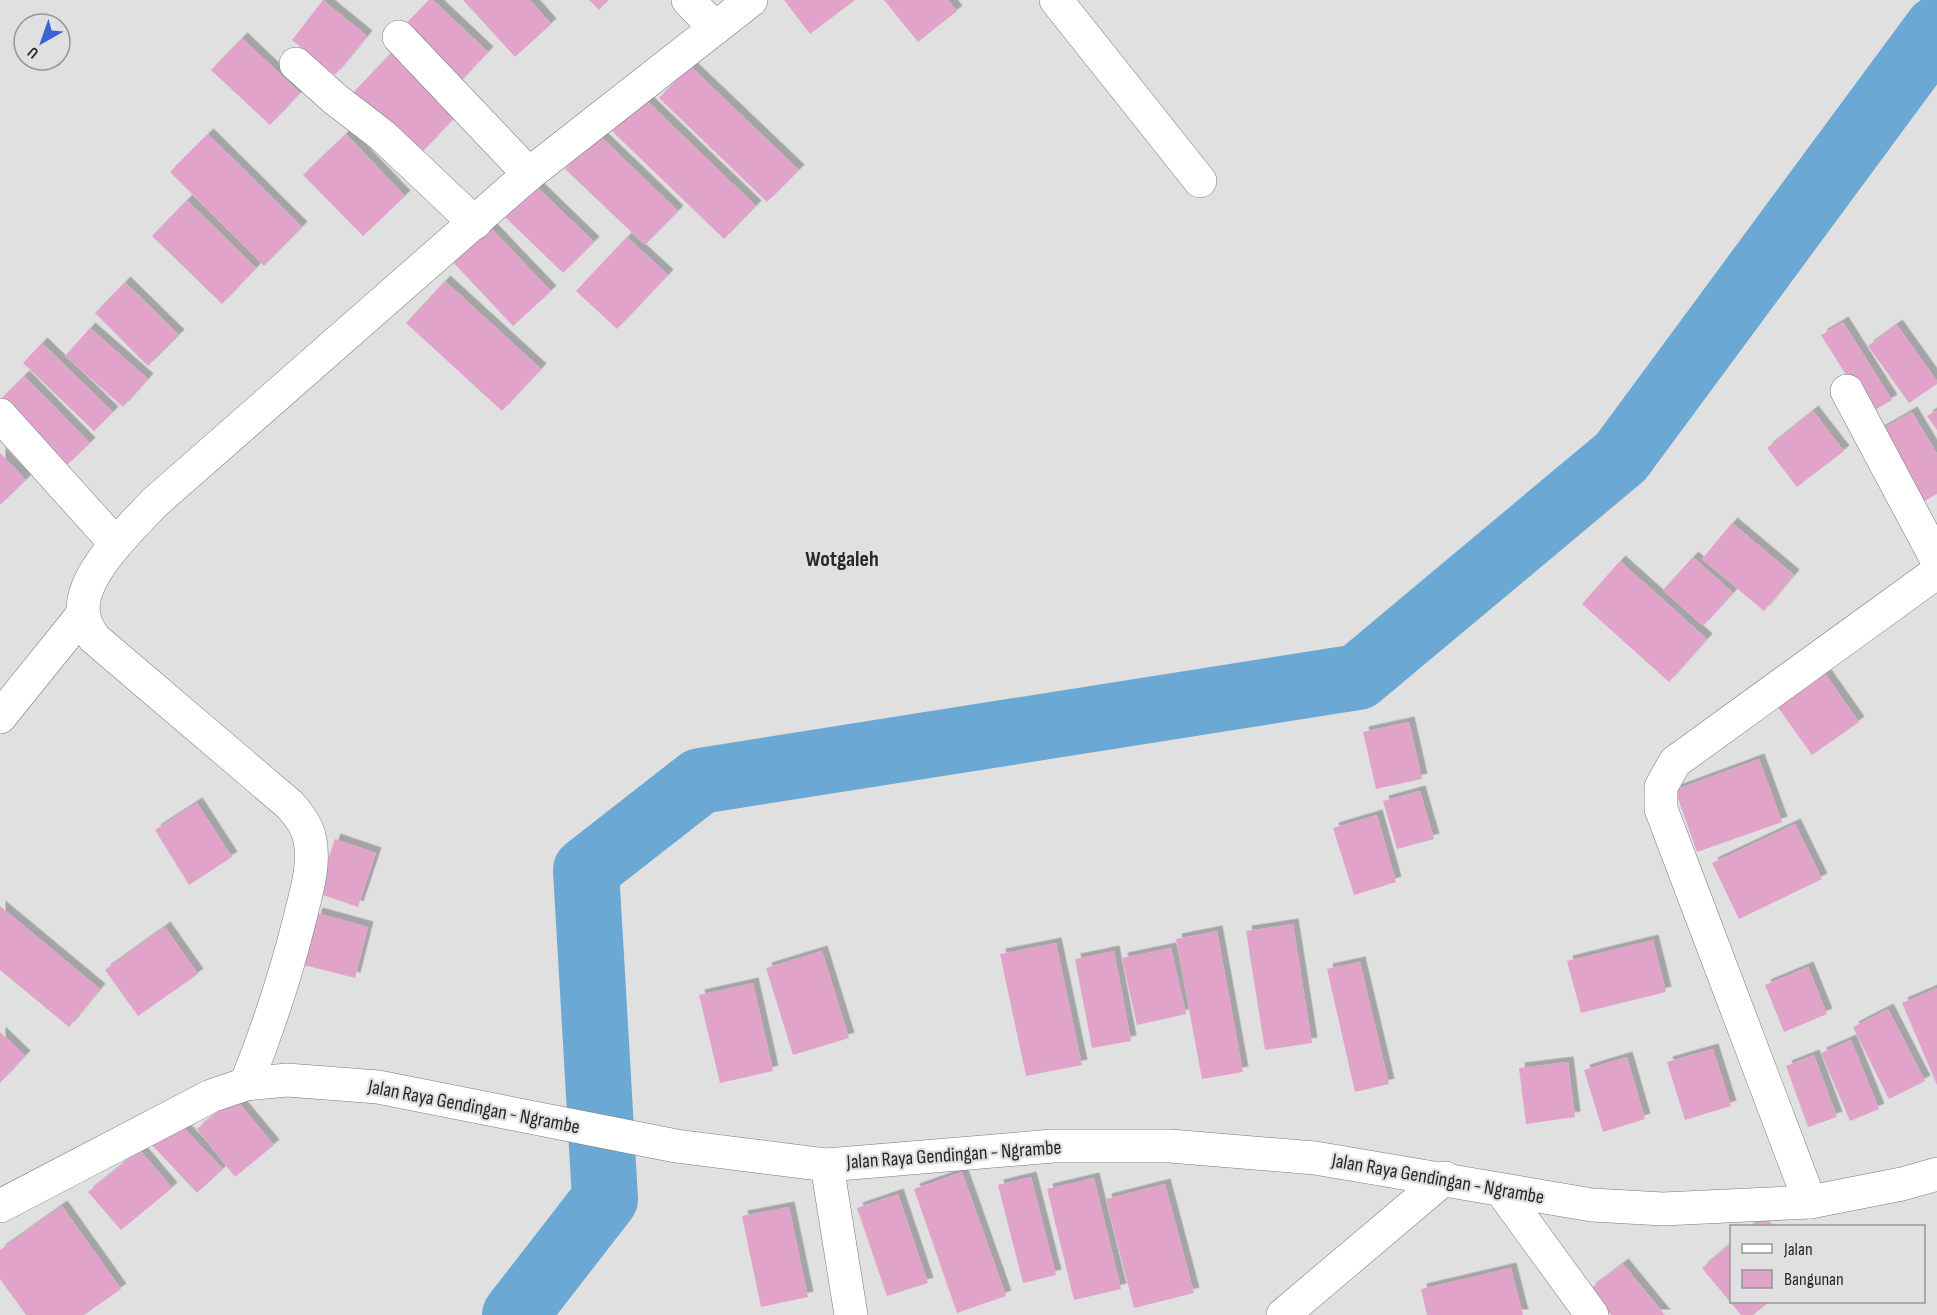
<svg xmlns="http://www.w3.org/2000/svg" width="1937" height="1315" viewBox="0 0 1937 1315" font-family="'Sofia Sans Condensed',sans-serif">
  <style>
    .lines { fill: none; stroke-linecap: round; stroke-linejoin: round }
    .river { stroke: #6ba8d4; stroke-width: 66 }
    .building { fill: #e2a3ca; filter: url(#shadow) }
    .minor-casing { stroke: #79797a; stroke-width: 34 }
    .secondary-casing { stroke: #79797a; stroke-width: 34 }
    .minor { stroke: #fff; stroke-width: 33 }
    .secondary { stroke: #fff; stroke-width: 33 }
    .labels { text-anchor: middle; dominant-baseline: central; stroke-width: 4.5; stroke-linejoin: round; paint-order: stroke }
    .street-label { font-size: 20px; fill: #282829; stroke: #e0e0e1 }
    .quarter-label { font-size: 22px; font-weight: bold; fill: #282829; stroke: #e0e0e1 }
  </style>
  <defs>
    <filter id="shadow"><feDropShadow dx="5.5" dy="-5.5" stdDeviation="0" flood-color="#0004"/></filter>
  </defs>
  <rect width="100%" height="100%" fill="#e0e0e1"/>
  <g class="lines">
    <path class="river" d="M515,1315L605,1199L586,870L700,781L1358,677L1621,457L1937,29"/>
  </g>
  <g class="building">
    <path d="M323,0L367,36L335,75L292,40Z"/>
    <path d="M429,0H433L488,52L456,86L399,31Z"/>
    <path d="M463,0H530L551,24L515,57Z"/>
    <path d="M589,0H608L599,10Z"/>
    <path d="M784,0H855L810,34Z"/>
    <path d="M884,0H948L957,11L918,42Z"/>
    <path d="M242,38L300,93L270,125L211,70Z"/>
    <path d="M391,53L456,116L418,156L353,93Z"/>
    <path d="M690,66L799,170L767,202L659,98Z"/>
    <path d="M644,98L756,206L724,239L612,131Z"/>
    <path d="M208,134L302,227L264,266L170,172Z"/>
    <path d="M346,134L405,196L363,236L303,175Z"/>
    <path d="M598,134L678,211L645,245L565,169Z"/>
    <path d="M535,185L594,242L563,273L505,217Z"/>
    <path d="M187,200L256,268L222,304L152,236Z"/>
    <path d="M487,224L551,291L513,326L450,259Z"/>
    <path d="M627,237L668,275L617,329L576,291Z"/>
    <path d="M445,281L541,369L502,411L406,323Z"/>
    <path d="M125,282L179,335L148,366L95,313Z"/>
    <path d="M1843,322L1892,400L1870,413L1821,335Z"/>
    <path d="M1897,325L1937,381V384L1909,403L1868,346Z"/>
    <path d="M90,328L148,379L123,407L65,356Z"/>
    <path d="M42,343L113,412L94,431L23,363Z"/>
    <path d="M24,376L90,443L65,467L0,400Z"/>
    <path d="M1937,410V430L1927,416Z"/>
    <path d="M1813,411L1844,451L1797,487L1767,448Z"/>
    <path d="M1912,412L1937,454V494L1919,504L1877,432Z"/>
    <path d="M0,453L26,480L0,505Z"/>
    <path d="M1732,523L1794,575L1764,611L1702,559Z"/>
    <path d="M1693,557L1733,593L1703,626L1663,590Z"/>
    <path d="M1620,561L1707,639L1669,682L1582,604Z"/>
    <path d="M1824,672L1859,722L1812,755L1777,706Z"/>
    <path d="M1409,722L1422,779L1376,789L1363,732Z"/>
    <path d="M1759,759L1782,822L1697,852L1675,790Z"/>
    <path d="M1420,791L1434,839L1397,849L1383,801Z"/>
    <path d="M197,803L232,857L189,885L155,830Z"/>
    <path d="M1377,815L1396,882L1354,895L1333,828Z"/>
    <path d="M1795,824L1822,879L1739,919L1712,863Z"/>
    <path d="M335,839L376,853L358,907L317,893Z"/>
    <path d="M0,906L100,989L69,1027L0,970Z"/>
    <path d="M317,913L368,927L355,978L304,965Z"/>
    <path d="M1293,924L1312,1043L1265,1050L1246,931Z"/>
    <path d="M165,927L198,974L138,1016L105,970Z"/>
    <path d="M1217,931L1243,1072L1202,1079L1176,939Z"/>
    <path d="M1653,940L1666,992L1581,1013L1567,961Z"/>
    <path d="M1056,943L1082,1065L1026,1076L1000,954Z"/>
    <path d="M1171,948L1186,1014L1137,1025L1122,958Z"/>
    <path d="M822,951L849,1038L793,1055L766,968Z"/>
    <path d="M1114,951L1131,1041L1092,1048L1075,959Z"/>
    <path d="M1360,962L1389,1084L1355,1092L1327,969Z"/>
    <path d="M1808,967L1827,1014L1784,1032L1765,985Z"/>
    <path d="M753,983L773,1071L720,1083L699,995Z"/>
    <path d="M1937,988V1085L1902,1003Z"/>
    <path d="M1888,1009L1925,1081L1889,1099L1853,1027Z"/>
    <path d="M0,1032L25,1056L0,1083Z"/>
    <path d="M1851,1040L1879,1109L1850,1121L1821,1053Z"/>
    <path d="M1713,1049L1731,1106L1685,1120L1667,1062Z"/>
    <path d="M1814,1055L1837,1117L1808,1127L1786,1066Z"/>
    <path d="M1627,1057L1645,1119L1603,1132L1584,1070Z"/>
    <path d="M1568,1062L1575,1117L1526,1124L1519,1068Z"/>
    <path d="M235,1098L274,1145L235,1177L197,1129Z"/>
    <path d="M177,1121L223,1169L197,1193L152,1145Z"/>
    <path d="M140,1150L172,1188L121,1230L88,1192Z"/>
    <path d="M962,1172L1006,1296L957,1313L914,1189Z"/>
    <path d="M1031,1177L1056,1275L1023,1283L998,1185Z"/>
    <path d="M1094,1178L1121,1289L1074,1300L1047,1189Z"/>
    <path d="M1165,1184L1194,1293L1134,1308L1106,1199Z"/>
    <path d="M898,1194L928,1283L887,1296L857,1208Z"/>
    <path d="M62,1206L121,1289L84,1315H26L0,1279V1250Z"/>
    <path d="M789,1207L808,1297L761,1307L742,1216Z"/>
    <path d="M1764,1215L1774,1226H1750Z"/>
    <path d="M1732,1242V1302H1769L1753,1315H1741L1702,1268Z"/>
    <path d="M1623,1264L1665,1315H1611L1590,1289Z"/>
    <path d="M1511,1268L1523,1315H1427L1421,1289Z"/>
  </g>
  <g class="lines">
    <g class="minor-casing">
      <g id="minor">
        <path d="M688,0L715,28"/>
        <path d="M1056,0L1200,181"/>
        <path d="M399,37L529,174"/>
        <path d="M296,64L335,99L383,136L475,223"/>
        <path d="M1847,391L1937,560"/>
        <path d="M0,415L116,544"/>
        <path d="M0,717L83,614"/>
        <path d="M246,1084C268,1029 286,975 300,918C306,893 315,866 310,840C308,827 299,815 290,805L94,638C90,631 85,624 84,616C76,578 131,528 154,503L529,174L751,0"/>
        <path d="M827,1165L851,1315"/>
        <path d="M1501,1190L1592,1315"/>
        <path d="M1810,1202L1661,809V787L1675,762L1937,572"/>
        <path d="M1283,1315L1445,1178"/>
      </g>
    </g>
    <g class="secondary-casing">
      <path id="secondary" d="M0,1206L211,1096L246,1084L287,1080L378,1087L676,1146L827,1165L1053,1146H1170L1315,1158L1592,1205L1663,1209L1810,1202L1902,1184L1937,1174"/>
    </g>
    <use href="#minor" class="minor"/>
    <use href="#secondary" class="secondary"/>
  </g>
  <g class="labels">
    <g class="street-label">
      <text transform="translate(474 1107) rotate(11)">Jalan Raya Gendingan - Ngrambe</text>
      <text transform="translate(954 1155) rotate(-4)">Jalan Raya Gendingan - Ngrambe</text>
      <text transform="translate(1438 1179) rotate(10)">Jalan Raya Gendingan - Ngrambe</text>
    </g>
    <g class="quarter-label">
      <text x="842" y="559">Wotgaleh</text>
    </g>
  </g>
  <rect x="1730" y="1225" width="195" height="78" fill="#e0e0e1" stroke="#969697" stroke-width="1.5"/>
  <rect x="1742" y="1244" width="30" height="9" fill="#ffffff" stroke="#969697" stroke-width="1.5"/>
  <text x="1784" y="1255" font-size="18" fill="#282829">Jalan</text>
  <rect x="1742" y="1270" width="30" height="18" fill="#e2a3ca" stroke="#969697" stroke-width="1.5"/>
  <text x="1784" y="1285" font-size="18" fill="#282829">Bangunan</text>
  <g transform="translate(42 42) rotate(220)"><circle r="28" fill="#e0e0e1" stroke="#969697" stroke-width="1.5"/>
  <path d="M0-4.5L10 22L0 15L-10 22Z" fill="#3c62d4"/>
  <text y="-9" font-size="16" font-weight="bold" text-anchor="middle" fill="#282829">U</text>
  </g>
</svg>
